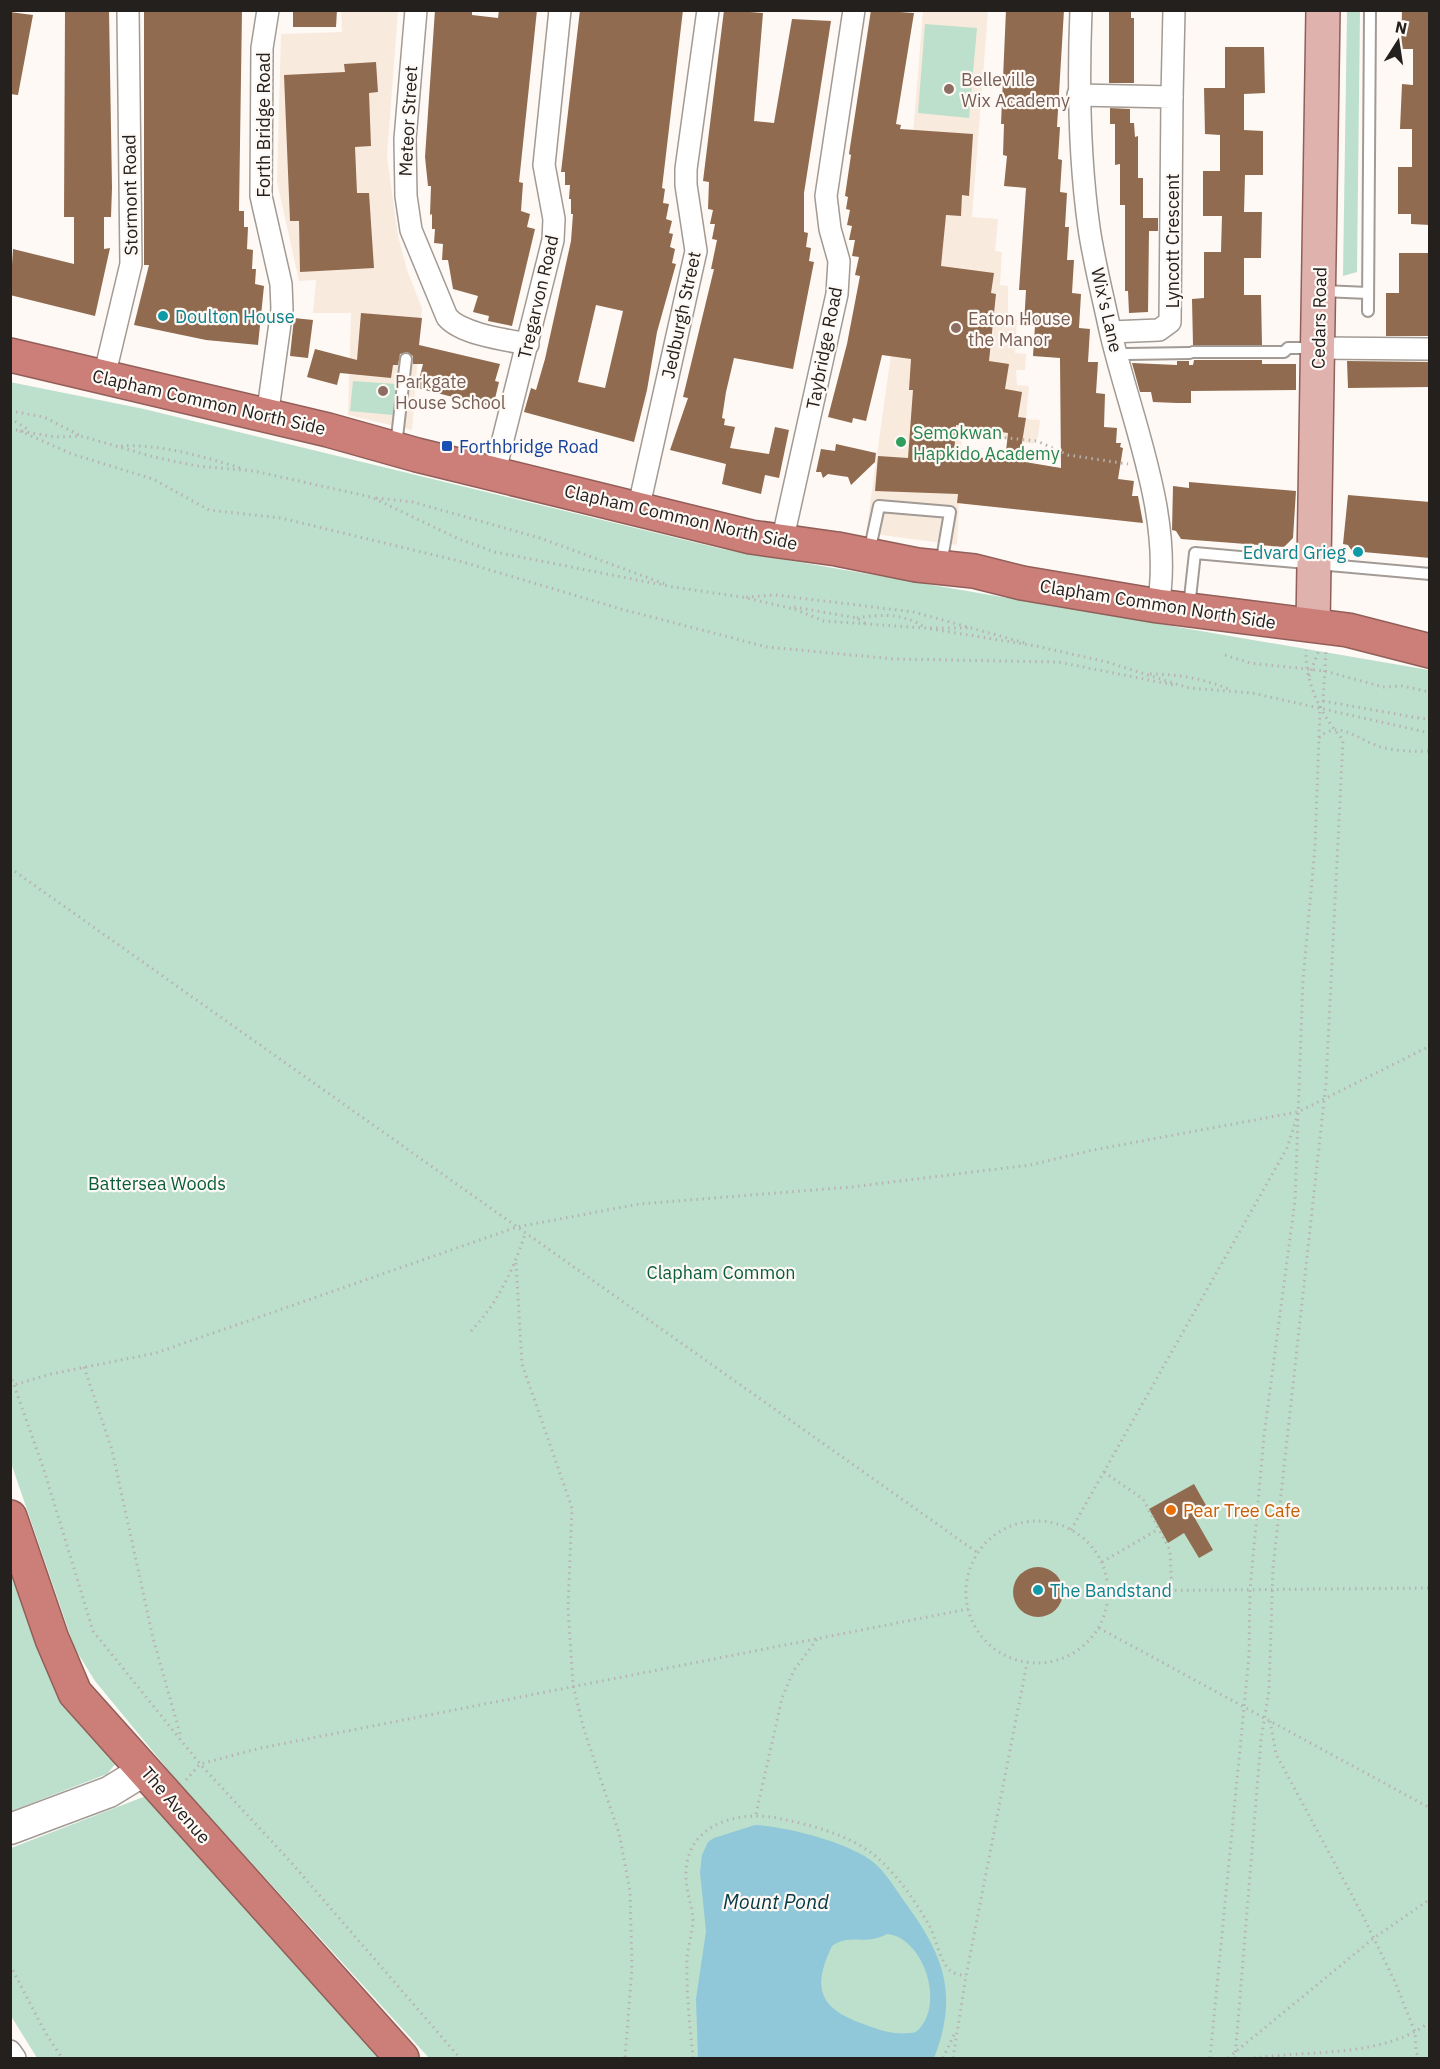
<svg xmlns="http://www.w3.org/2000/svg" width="1440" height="2069" viewBox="0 0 1440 2069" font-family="'IBM Plex Sans',sans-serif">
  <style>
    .built { fill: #f9eade }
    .green { fill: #bde0cc }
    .water { fill: #90c7d9; fill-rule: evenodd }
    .building { fill: #906b4f; fill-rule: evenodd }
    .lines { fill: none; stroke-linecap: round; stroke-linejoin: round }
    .lane-casing { stroke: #a29a94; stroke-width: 14 }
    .street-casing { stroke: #a29a94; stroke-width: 24 }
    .secondary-casing { stroke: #a29a94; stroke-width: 33 }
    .primary-casing { stroke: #915e58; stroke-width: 36 }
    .highway-casing { stroke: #915e58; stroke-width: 36 }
    .path { stroke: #b7b3af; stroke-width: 3; stroke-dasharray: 1.5 4.5; stroke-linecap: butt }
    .lane { stroke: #fff; stroke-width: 10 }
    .street { stroke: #fff; stroke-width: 21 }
    .secondary { stroke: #fff; stroke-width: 30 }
    .primary { stroke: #e0b2ae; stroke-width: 33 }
    .highway { stroke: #cc7f78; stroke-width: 33 }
    .education-dot { fill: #8d6e63; stroke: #fef9f5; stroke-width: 2 }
    .culture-dot { fill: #0f9aa8; stroke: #fef9f5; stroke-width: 2 }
    .leisure-dot { fill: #2e9e5b; stroke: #fef9f5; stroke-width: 2 }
    .transit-dot { fill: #1a4fb4; stroke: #fef9f5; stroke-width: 2 }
    .food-dot { fill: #e8710a; stroke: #fef9f5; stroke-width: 2 }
    .labels { text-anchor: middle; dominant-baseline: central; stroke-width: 4.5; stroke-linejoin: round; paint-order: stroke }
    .education-label { font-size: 18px; fill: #785e54; stroke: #fef9f5; text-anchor: start }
    .street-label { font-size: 18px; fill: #23201e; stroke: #fef9f5 }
    .culture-label { font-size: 18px; fill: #0d838f; stroke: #fef9f5; text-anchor: start }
    .leisure-label { font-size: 18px; fill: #27864d; stroke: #fef9f5; text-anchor: start }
    .transit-label { font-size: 18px; fill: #164399; stroke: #fef9f5; text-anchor: start }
    .park-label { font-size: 18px; fill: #085d3c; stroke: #fef9f5 }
    .food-label { font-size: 18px; fill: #c56008; stroke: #fef9f5; text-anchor: start }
    .water-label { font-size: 20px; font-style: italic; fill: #053846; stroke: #fef9f5 }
  </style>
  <rect width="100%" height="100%" fill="#fef9f5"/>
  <g class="built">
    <path d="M341,11H398L387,156L398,236L407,270L422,308L412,430L348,415L351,313H313L316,280L299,281L277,182L281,34L342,32Z"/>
    <path d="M923,11H988L972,217L998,219L995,251L1002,252L1000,285L1008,286V319L1017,320L1015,353L1026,354L1025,370H1016L1017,385L1029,386L1026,419L1040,420L1038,437L1033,444L962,431L957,545L866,533L901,283Z"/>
  </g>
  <g class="green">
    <path d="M1347,11H1360L1357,272L1343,276Z"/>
    <path d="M925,24L977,28L969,118L918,113Z"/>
    <path d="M353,381L396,384L393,415L350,411Z"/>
    <path d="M10,382L144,409L722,549L1429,670V2058H429L178,1782L95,1681L75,1649L11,1463Z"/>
    <path d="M10,1556L117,1762L107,1774L11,1811Z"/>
    <path d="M151,1794L391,2058H37L11,2016V1848Z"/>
  </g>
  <path class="water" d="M755,1825C787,1827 842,1841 869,1859C884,1869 894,1887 904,1901C944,1955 959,1994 934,2058H698L696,1999L706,1931L700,1872L702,1855L708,1842L714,1838ZM887,1934C923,1937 947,2005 916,2032C897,2036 883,2031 866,2025C820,2009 811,1990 832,1946C851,1933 864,1946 887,1934Z"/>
  <g class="building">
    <path d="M65,10H109L112,188L111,217H104V249L110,248L95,316L10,295L13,249L74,264V217H64Z"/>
    <path d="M144,10H242L239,211H244V227H248L247,249L253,250L252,269H256L255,284L264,286L258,345L206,340L134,325L149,265H144Z"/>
    <path d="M293,10H337L336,27H293Z"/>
    <path d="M435,10H472V15L498,18L499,10H537L519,182L523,183L521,211L530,214L527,227L535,229L512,326L488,321L489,316L473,312L478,296L453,289L448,260H442L443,244L434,243L435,229H432V214L430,215L431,186H428L425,157Z"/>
    <path d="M580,10H683L662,188L665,189L663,203L669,204L666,219L672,221L669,233L673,234L670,247L675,249L672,263L676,264L657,332L647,390L634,442L524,412L531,388L536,390L545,359L571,241L573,214H571V199H569L570,185H565V172H561ZM596,305L623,311L605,388L578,382Z"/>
    <path d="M724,10L763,13L754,121L774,123L792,19L831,21L804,193V232L808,233L806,247L811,248L809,261L814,262L793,369L734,358L726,392L722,418L725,419L724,425L735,427L730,448L769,454L775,427L789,430L779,478L765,475L761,494L722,484L726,464L670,450L688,398L683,397L714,269H711L717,240L712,239L715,224H710L713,210L708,209L709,182L703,181Z"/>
    <path d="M871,10L914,13L896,124L901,125L900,129L973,134L969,196L962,195L961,216L946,215L941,266L994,273L991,293L996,294L989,361L1009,364L1005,389L1022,392L1018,417L1026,418L1019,461L1061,468L1060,358L1033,356L1035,326L1024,325L1026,290H1019L1026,188L1004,186L1007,156L1003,155L1004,124H1001L1006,10H1064L1057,127H1060L1058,159L1062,160L1060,192L1067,193L1065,227H1069L1067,260H1074L1072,293L1081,294L1079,328L1090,329L1088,362H1098L1096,393L1105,394L1104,427L1117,428L1116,443H1121L1120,447L1123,448L1118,479L1134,481L1132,496H1138L1143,523L957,503L958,494L875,491L878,456L908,458L913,390H909L911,359L882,355L866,421L853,418L852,423L828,417L847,344L860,276L855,275L859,257L852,256L855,240H849L852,226L847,225L850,210L846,209L848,197L845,196L851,155L849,154ZM956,425L1008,433L1005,460L954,455Z"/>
    <path d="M1109,10H1131V18H1134V83H1109Z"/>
    <path d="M1402,10H1428L1430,225L1411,224V214H1398V167H1412V129H1400L1402,84L1413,85V49H1401Z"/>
    <path d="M10,12L33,15L18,95L10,94Z"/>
    <path d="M1225,47H1264L1265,93L1244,94V130L1263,131V175H1245L1244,212H1262L1261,258H1244V295H1261L1262,345H1193L1192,299L1204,298V252H1221L1222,216H1203V171H1220V135L1205,134L1204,88H1225Z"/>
    <path d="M376,62L378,92L369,93L371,146L355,147L357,193H369L374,268L300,272L299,221H290L284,75L345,72L344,64Z"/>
    <path d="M1110,108L1130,109V123H1134L1135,137L1138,136V178H1143V218H1158V231H1149L1148,312L1129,313L1128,291H1125V205H1120V164L1115,165V124H1110Z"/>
    <path d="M1399,253H1430V336H1386V293H1399Z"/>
    <path d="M361,313L422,318L419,345L500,364L495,381L499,382L493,407L417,388L423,364H413V356L407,352L400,354L398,365H393L391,378L340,373L337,385L307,377L315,349L357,360Z"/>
    <path d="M294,318L313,320L308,358L290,356Z"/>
    <path d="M1194,360H1262V364H1296V390L1191,391V403H1177L1153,402L1151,392H1140L1132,363L1177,365V361H1189V365H1193Z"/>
    <path d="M1347,361L1430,362V387L1348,388Z"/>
    <path d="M836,444L876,453L875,462L851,485L848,477L828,474L823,478L821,472H816L821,449L835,451Z"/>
    <path d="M1189,482L1296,491L1293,538L1284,547L1181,539L1176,531L1172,530L1173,486L1189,488Z"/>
    <path d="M1348,495L1430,502V558L1352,551L1348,545L1343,544Z"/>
    <path d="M1194,1484L1207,1507L1193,1515L1213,1550L1199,1558L1184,1533L1168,1543L1149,1509Z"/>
    <circle cx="1038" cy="1592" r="25"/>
  </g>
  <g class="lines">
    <g class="lane-casing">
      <g id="lane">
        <path d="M1323,291L1368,293"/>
        <path d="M1368,311L1370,10"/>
        <path d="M1193,352H1284L1288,348H1315"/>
        <path d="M1117,357L1127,354L1190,353"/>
        <path d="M396,446L406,359"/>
        <path d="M869,553L879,506L950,512L941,565"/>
        <path d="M1189,607L1195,553L1430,574"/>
      </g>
    </g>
    <g class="street-casing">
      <g id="street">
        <path d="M416,10L405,139L406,196L411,230L447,317C461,334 506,340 528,344"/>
        <path d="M1081,10C1078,83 1079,156 1089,228C1094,262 1103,297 1110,330C1130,417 1174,516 1158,606"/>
        <path d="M1078,95L1172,97L1170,322L1159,330L1111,332"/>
        <path d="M1172,97L1174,10"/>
        <path d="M1319,348L1430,349"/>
        <path d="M104,377L131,264L128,10"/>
        <path d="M267,417L282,309L281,284L261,196L262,48L268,10"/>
        <path d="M494,475L553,240L554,219L544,165L560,10"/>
        <path d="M638,510L696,251L686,185V169L708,10"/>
        <path d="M782,542L837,294L839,261L830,229L826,196L854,10"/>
        <path d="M10,2051L15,2058"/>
      </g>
    </g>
    <g class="secondary-casing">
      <path id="secondary" d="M10,1829L109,1792L145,1770"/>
    </g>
    <g class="primary-casing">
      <path id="primary" d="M1313,625L1323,10"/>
    </g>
    <g class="highway-casing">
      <g id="highway">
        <path d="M10,355L328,430L417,455L751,537L837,549L917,565L974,571L1022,583L1158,606L1348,630L1430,651"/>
        <path d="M10,1517L52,1639L75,1693L402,2058"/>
      </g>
    </g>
    <g class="path">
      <path d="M10,411L44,417L79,435"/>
      <path d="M10,418L29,430"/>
      <path d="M10,429L55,437L81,436L154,457L197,466L254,471L371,497L459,539L495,552L673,587L742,597L794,609L824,621L925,628L1036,646L1107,662L1189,688L1252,693L1430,733"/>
      <path d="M20,431L72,454L153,479L209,510L281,518L463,562L621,609L767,647L895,659L1058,662L1174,685"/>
      <path d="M969,434L1037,441L1068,455L1128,464"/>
      <path d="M121,446C163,444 204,457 244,469"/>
      <path d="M376,498L413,502L540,538L665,584"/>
      <path d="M746,597L775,595L914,612L1025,643"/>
      <path d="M794,607L857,618L866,624"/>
      <path d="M857,618C881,614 903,613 924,627"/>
      <path d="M930,628H971"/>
      <path d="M1225,655L1250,663L1325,671L1383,687L1402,686L1430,692"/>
      <path d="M1150,674C1179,674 1205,679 1231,690"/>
      <path d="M1309,676L1319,650"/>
      <path d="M1323,701L1430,720"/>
      <path d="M1319,738C1338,719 1357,739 1378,746C1394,751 1413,752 1430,751"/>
      <path d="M10,868L978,1553"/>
      <path d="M516,1263L522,1364L572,1508L568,1608L573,1685L584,1730L619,1833L630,1891L632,1968L625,2058"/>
      <path d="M471,1331C497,1304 514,1269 525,1234"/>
      <path d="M84,1367L112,1450L153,1638L181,1737"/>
      <path d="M10,1374L44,1470L93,1631L200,1764L289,1860L460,2058"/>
      <path d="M10,1386L51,1374L156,1353L517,1227L639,1204L851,1187L1030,1165L1093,1150L1298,1112L1430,1046"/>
      <path d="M1104,1472L1143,1499L1170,1550L1172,1592"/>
      <circle cx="1037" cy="1592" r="71"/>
      <path d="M1071,1530L1287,1148L1297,1117"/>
      <path d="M1102,1562L1157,1530"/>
      <path d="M1109,1591L1430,1588"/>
      <path d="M1099,1628L1430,1808"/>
      <path d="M1270,1721L1276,1754L1362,1914L1395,1982L1415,2032L1416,2052L1419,2058"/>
      <path d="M186,1780L200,1764L261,1748L968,1609"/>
      <path d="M756,1814L782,1698L794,1670L818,1638"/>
      <path d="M10,1965L45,2032L62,2058"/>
      <path d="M693,2058C690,2026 686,1991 687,1958C688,1946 692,1934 693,1922C693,1906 686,1893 686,1877C684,1826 735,1810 777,1818C812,1825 855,1836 881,1861C900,1879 918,1905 930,1927C936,1939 941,1965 952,1972C955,1974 962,1975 966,1976"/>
      <path d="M943,2058L954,2035"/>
      <path d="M953,2058L966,1976L1027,1663"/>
      <path d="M1210,2058L1249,1656L1250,1591L1264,1436L1295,1200L1303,980L1315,847L1320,708L1323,701L1326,651"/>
      <path d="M1228,2058L1374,1938L1430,1899"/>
      <path d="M1235,2058L1261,1740L1269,1690L1273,1568L1326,1083L1343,740C1321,715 1305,683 1306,650"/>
      <path d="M1254,2058C1311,2050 1381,2058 1430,2022"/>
    </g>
    <use href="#lane" class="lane"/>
    <use href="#street" class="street"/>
    <use href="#secondary" class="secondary"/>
    <use href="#primary" class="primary"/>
    <use href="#highway" class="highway"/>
  </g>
  <g class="education-dot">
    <circle cx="949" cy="89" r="6"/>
    <circle cx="956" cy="328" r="6"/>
    <circle cx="383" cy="391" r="6"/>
  </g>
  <g class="culture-dot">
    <circle cx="163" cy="316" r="6"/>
    <circle cx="1358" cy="552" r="6"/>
    <circle cx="1038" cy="1590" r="6"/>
  </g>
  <circle class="leisure-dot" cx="901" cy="442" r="6"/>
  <rect class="transit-dot" x="441" y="440" width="12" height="12" rx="3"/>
  <circle class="food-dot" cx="1171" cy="1510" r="6"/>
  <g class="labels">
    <g class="education-label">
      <text x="961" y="79">Belleville<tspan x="961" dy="21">Wix Academy</tspan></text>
      <text x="968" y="318">Eaton House<tspan x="968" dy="21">the Manor</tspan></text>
      <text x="395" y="381">Parkgate<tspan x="395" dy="21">House School</tspan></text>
    </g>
    <g class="street-label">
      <text transform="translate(408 121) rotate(-87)">Meteor Street</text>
      <text transform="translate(263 125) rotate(-90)">Forth Bridge Road</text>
      <text transform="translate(130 195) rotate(-91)">Stormont Road</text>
      <text transform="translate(1172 241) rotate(-90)">Lyncott Crescent</text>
      <text transform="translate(538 297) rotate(-77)">Tregarvon Road</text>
      <text transform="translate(1107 310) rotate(77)">Wix's Lane</text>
      <text transform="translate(681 315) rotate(-78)">Jedburgh Street</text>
      <text transform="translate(1319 318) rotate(-89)">Cedars Road</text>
      <text transform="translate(824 348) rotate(-79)">Taybridge Road</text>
      <text transform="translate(209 402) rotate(13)">Clapham Common North Side</text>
      <text transform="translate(681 517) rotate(13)">Clapham Common North Side</text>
      <text transform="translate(1158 604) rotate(9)">Clapham Common North Side</text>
      <text transform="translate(176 1805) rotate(49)">The Avenue</text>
    </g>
    <g class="culture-label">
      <text x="175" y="316">Doulton House</text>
      <text x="1346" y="552" text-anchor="end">Edvard Grieg</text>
      <text x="1050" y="1590">The Bandstand</text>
    </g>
    <g class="leisure-label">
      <text x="913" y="432">Semokwan<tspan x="913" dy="21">Hapkido Academy</tspan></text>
    </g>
    <g class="transit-label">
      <text x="459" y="446">Forthbridge Road</text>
    </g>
    <g class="park-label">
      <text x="157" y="1183">Battersea Woods</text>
      <text x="721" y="1272">Clapham Common</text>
    </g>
    <g class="food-label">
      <text x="1183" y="1510">Pear Tree Cafe</text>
    </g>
    <g class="water-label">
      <text x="776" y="1901">Mount Pond</text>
    </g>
  </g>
  <rect width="1440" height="2069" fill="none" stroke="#23201e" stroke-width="24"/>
  <g transform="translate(1398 42) rotate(12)" stroke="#fef9f5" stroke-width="4.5" paint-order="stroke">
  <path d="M0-4.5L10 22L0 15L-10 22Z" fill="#23201e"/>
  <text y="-9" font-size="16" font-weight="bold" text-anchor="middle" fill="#23201e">N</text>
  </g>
</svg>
